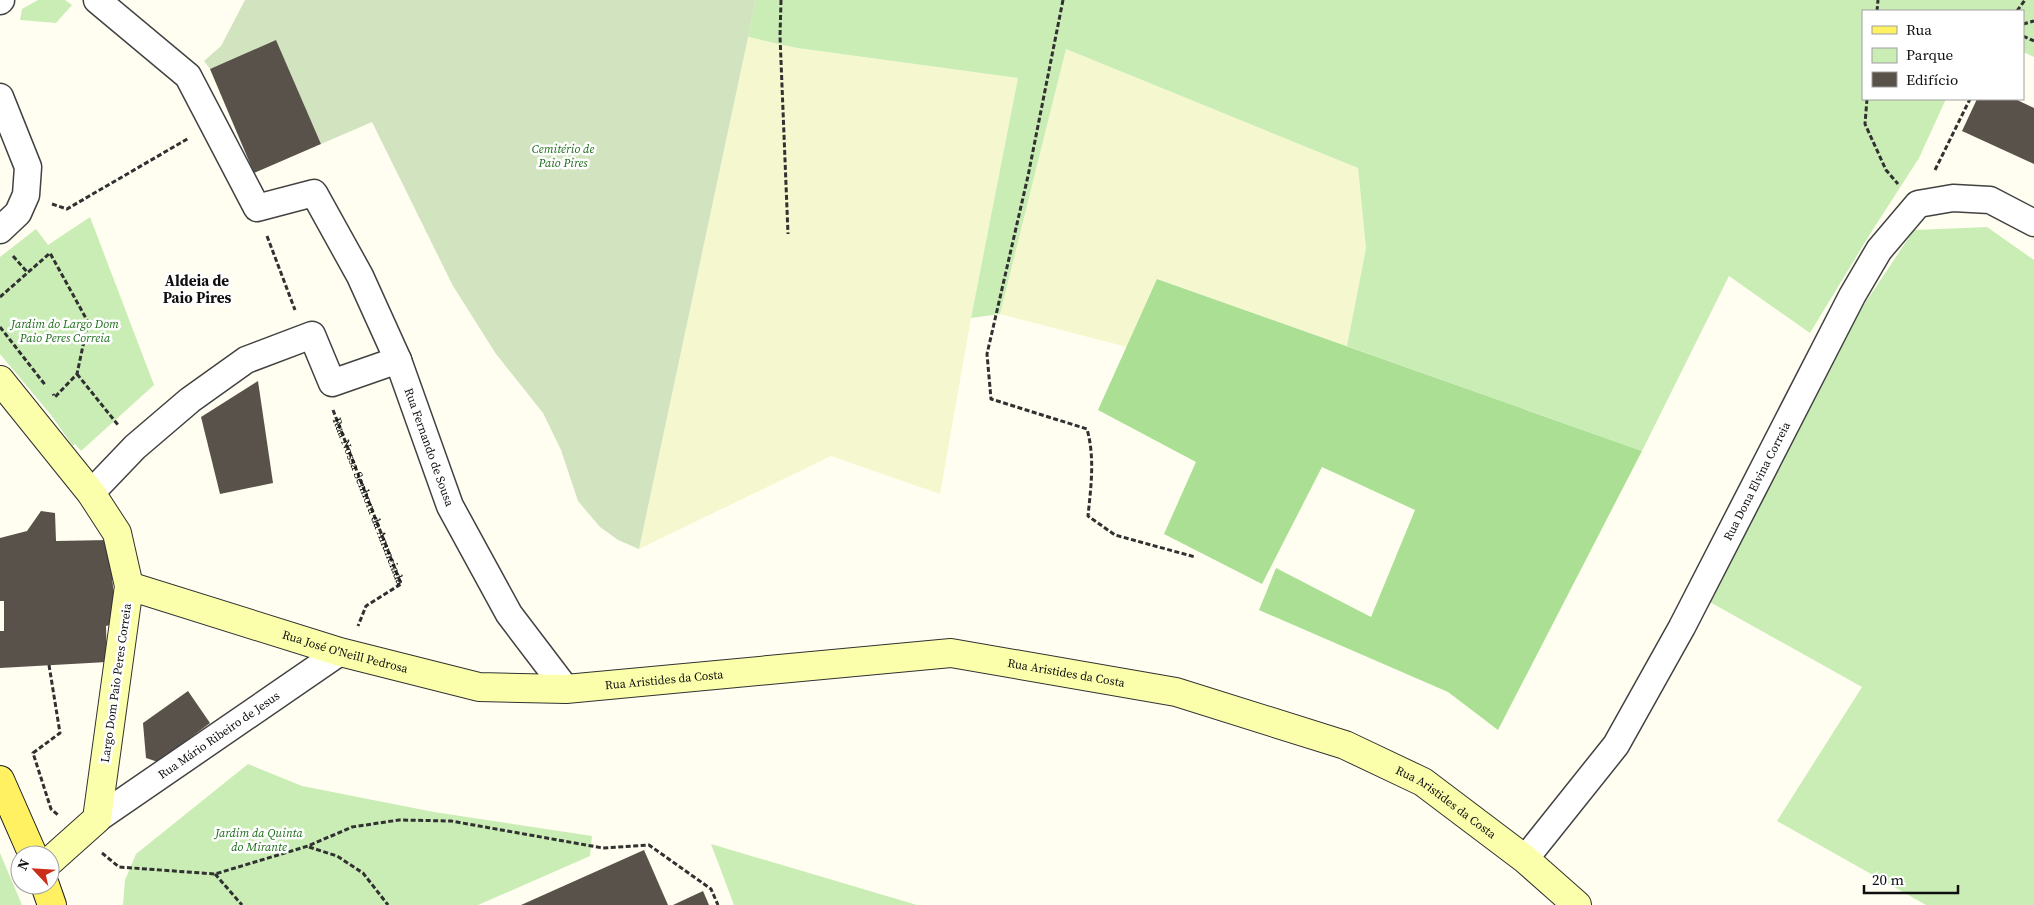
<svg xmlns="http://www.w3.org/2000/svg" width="2034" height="905" viewBox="0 0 2034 905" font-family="'Source Serif 4',serif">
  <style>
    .farmland { fill: #f5f8ce }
    .green { fill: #caedb6 }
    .forest { fill: #aadf94 }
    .cemetery { fill: #d2e4bf }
    .building { fill: #59524a }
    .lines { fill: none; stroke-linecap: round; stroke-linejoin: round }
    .street-casing { stroke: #424242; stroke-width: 29 }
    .secondary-casing { stroke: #313131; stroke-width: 30 }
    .primary-casing { stroke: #202020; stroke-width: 30 }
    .path { stroke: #313131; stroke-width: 3; stroke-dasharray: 5 2.5; stroke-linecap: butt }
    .street { stroke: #fff; stroke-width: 26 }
    .secondary { stroke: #fbffac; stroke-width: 28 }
    .primary { stroke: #fff161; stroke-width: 28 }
    .labels { text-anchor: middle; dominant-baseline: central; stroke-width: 5; stroke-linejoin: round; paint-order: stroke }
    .park-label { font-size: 12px; font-style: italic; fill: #1d6d19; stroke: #fff }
    .street-label { font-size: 12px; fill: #0f0f0f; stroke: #fff }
    .quarter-label { font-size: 15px; font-weight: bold; fill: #0f0f0f; stroke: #fff }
  </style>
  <rect width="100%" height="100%" fill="#fffef1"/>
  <g class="farmland">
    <path d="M748,37L797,48L1018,78L971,318L940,494L831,456L639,549Z"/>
    <path d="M1066,49L1358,168L1366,248L1347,346L1158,279L1127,347L1000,314Z"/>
  </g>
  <g class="green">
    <path d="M38,0H65L72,5L56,23L20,20L22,9Z"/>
    <path d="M756,0H2034V57L2023,52V11H1863V99H1946L1919,158L1870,234L1810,333L1729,276L1642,451L1347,346L1366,248L1358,168L1066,49L1000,314L971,318L1018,78L797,48L748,37Z"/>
    <path d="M90,217L154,385L81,451L75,444L73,446L51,415L0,354V257L36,229L48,245Z"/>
    <path d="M1987,227L2034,260V905H1926L1777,821L1862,687L1708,601L1849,327L1914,230Z"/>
    <path d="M248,764L302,786L434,812L592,836L590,856L478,905H123L125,880L136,854Z"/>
    <path d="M711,844L917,905H734Z"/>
    <path d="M0,853L22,905H0Z"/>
  </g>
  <path class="forest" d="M1157,279L1642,451L1498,730L1448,692L1259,610L1276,568L1371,617L1415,510L1322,467L1262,584L1164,534L1196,462L1098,410Z"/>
  <path class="cemetery" d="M245,0H756L639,549L618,540L600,527L578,501L561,450L543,413L496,354L453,286L372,122L321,144L276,41L210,69L204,61L221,46Z"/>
  <g class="building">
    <path d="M276,40L321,144L254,173L210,69Z"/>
    <path d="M1977,99H2015L2034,108V164L1962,131Z"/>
    <path d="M258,381L273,483L220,494L201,417Z"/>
    <path d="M41,511L55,513L56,541L108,540L117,623L106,626L107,662L0,668V631H4V601H0V538L27,531Z"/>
    <path d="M188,691L210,723L158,762L146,758L143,723Z"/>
    <path d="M644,850L668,905H521Z"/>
    <path d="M703,891L709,905H673Z"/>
  </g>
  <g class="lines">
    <g class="street-casing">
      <g id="street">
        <path id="s2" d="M97,0L188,76L257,208L314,193L360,276L398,360L450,506L509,614L566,689"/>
        <path d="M0,1L1,0"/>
        <path d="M0,97L28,167L26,195L18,213L0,230"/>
        <path d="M91,493L135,447L190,400L246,360L312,335L332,383L398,360"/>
        <path id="s3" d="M97,819L340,652"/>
        <path id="s4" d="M1525,859L1616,745L1682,627L1852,296L1879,250L1918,204L1953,198L1990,200L2034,223"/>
      </g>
    </g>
    <g class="secondary-casing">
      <g id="secondary">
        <path d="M0,380L91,493L117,533L129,586L97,819L50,861"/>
        <path id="s5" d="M129,586L340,652L479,687L566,689L951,653L1176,692L1345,745L1423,782L1525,859L1577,905"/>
      </g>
    </g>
    <g class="primary-casing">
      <g id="primary">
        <path d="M0,780L33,855"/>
        <path d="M45,885L52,905"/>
      </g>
    </g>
    <g class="path">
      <path d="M781,0L780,36L788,234"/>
      <path d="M1063,0L1028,176L987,354L991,399L1087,429C1095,458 1091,486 1088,516L1115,535L1195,557"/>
      <path d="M1877,11L1878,0"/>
      <path d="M2017,11L2025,0"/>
      <path d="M2023,24L2034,21"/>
      <path d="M2023,36L2034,41"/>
      <path d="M1867,99L1865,124L1886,170L1898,184"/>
      <path d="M1935,170L1970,99"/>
      <path d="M52,204L67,209L189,138"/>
      <path d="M267,236L295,310"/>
      <path d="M13,256L28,273"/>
      <path d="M0,297L50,253L88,322L77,374L55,397L53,394"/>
      <path d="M0,327L46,386"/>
      <path d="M77,374L118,425"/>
      <path id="s1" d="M333,410L401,584L366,606L358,626"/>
      <path d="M49,665L60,733L33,753L51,809L58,815"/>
      <path d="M309,847L337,856L363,873L388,905"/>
      <path d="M102,853L119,867L215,874L308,846L352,827L399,820L451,821L603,848L649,845L711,889L718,905"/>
      <path d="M215,874L242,905"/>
    </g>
    <use href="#street" class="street"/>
    <use href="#secondary" class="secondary"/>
    <use href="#primary" class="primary"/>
  </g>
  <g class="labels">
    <g class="park-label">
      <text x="563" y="149">Cemitério de<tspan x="563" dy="14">Paio Pires</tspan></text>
      <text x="65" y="324">Jardim do Largo Dom<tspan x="65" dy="14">Paio Peres Correia</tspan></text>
      <text x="259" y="833">Jardim da Quinta<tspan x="259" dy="14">do Mirante</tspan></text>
    </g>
    <g class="street-label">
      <text stroke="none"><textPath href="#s2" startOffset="606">Rua Fernando de Sousa</textPath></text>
      <text stroke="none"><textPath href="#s4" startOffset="445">Rua Dona Elvina Correia</textPath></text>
      <text stroke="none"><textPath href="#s1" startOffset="98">Rua Nossa Senhora da Anunciada</textPath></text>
      <text stroke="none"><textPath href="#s5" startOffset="226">Rua José O'Neill Pedrosa</textPath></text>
      <text stroke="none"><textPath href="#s5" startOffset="955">Rua Aristides da Costa</textPath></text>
      <text stroke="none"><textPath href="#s5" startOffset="550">Rua Aristides da Costa</textPath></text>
      <text transform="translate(116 683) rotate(-82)">Largo Dom Paio Peres Correia</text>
      <text stroke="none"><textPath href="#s3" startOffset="148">Rua Mário Ribeiro de Jesus</textPath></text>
      <text stroke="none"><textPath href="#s5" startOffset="1360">Rua Aristides da Costa</textPath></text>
    </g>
    <g class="quarter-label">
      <text x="197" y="280">Aldeia de<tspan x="197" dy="17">Paio Pires</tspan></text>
    </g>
  </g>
  <rect x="1862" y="10" width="162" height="90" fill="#ffffff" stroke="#9f9f9f"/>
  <rect x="1872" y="26" width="25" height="8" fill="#fff161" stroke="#9f9f9f"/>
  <text x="1906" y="35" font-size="15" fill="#0f0f0f">Rua</text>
  <rect x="1872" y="48" width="25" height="15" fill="#caedb6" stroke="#9f9f9f"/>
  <text x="1906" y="60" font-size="15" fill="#0f0f0f">Parque</text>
  <rect x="1872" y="72" width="25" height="15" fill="#59524a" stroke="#9f9f9f"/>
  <text x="1906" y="85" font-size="15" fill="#0f0f0f">Edifício</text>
  <g transform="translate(35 870) rotate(295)"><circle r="24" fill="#ffffff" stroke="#9f9f9f"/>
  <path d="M0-4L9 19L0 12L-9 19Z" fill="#cb2e1b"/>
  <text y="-8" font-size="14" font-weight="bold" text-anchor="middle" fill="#0f0f0f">N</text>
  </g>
  <path d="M1864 885v8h94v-8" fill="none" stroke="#0f0f0f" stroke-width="2.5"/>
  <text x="1872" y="885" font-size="15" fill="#0f0f0f" stroke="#ffffff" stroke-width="4" paint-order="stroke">20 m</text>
</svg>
